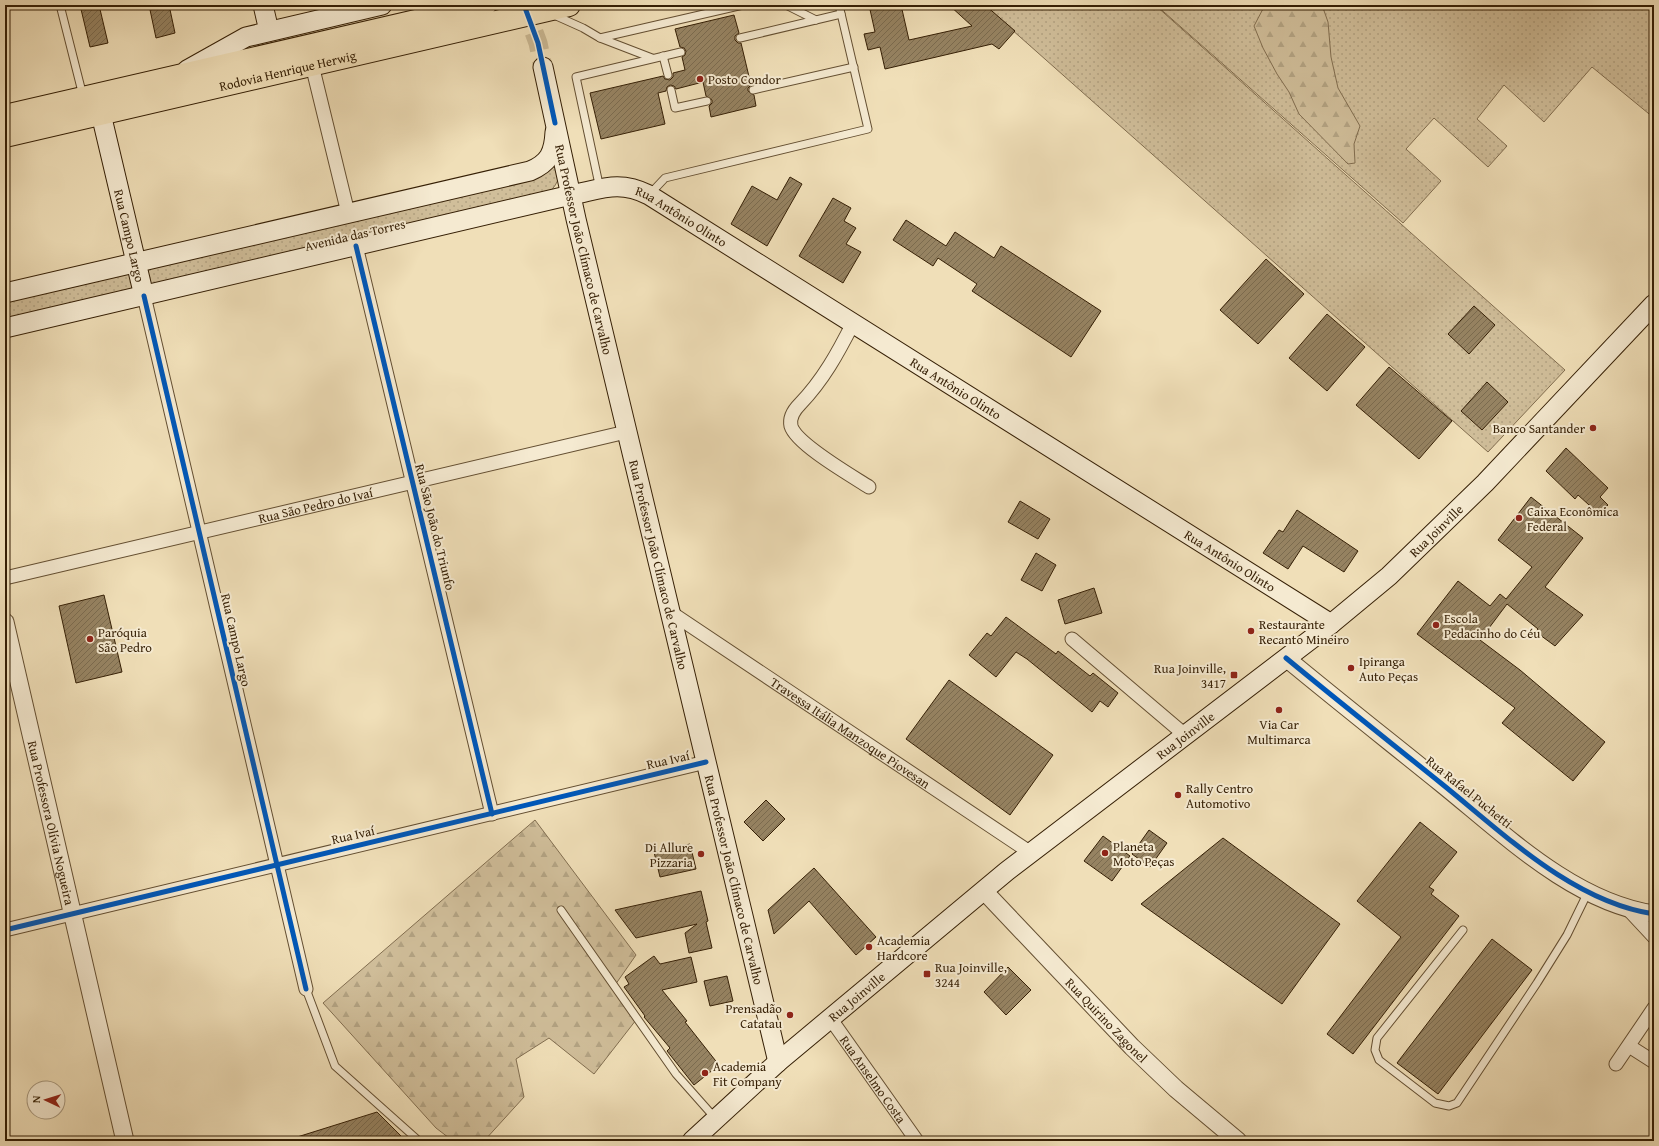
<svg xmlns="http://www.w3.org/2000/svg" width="1659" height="1146" viewBox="0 0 1659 1146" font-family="'Gentium Book Plus',serif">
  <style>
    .grass { fill: url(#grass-dots); stroke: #826e50 }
    .forest { fill: url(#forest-firs); stroke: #826e50 }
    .building { fill: url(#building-hatch); stroke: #351f05 }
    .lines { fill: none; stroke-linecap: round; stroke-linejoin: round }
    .secondary-tunnel { stroke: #cbb994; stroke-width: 19; stroke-dasharray: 19 10; stroke-linecap: butt }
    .service-casing { stroke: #644f32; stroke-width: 9 }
    .minor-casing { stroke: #644f32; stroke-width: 15 }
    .tertiary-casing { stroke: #644f32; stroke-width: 19 }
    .secondary-casing { stroke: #351f05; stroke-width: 21 }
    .trunk-casing { stroke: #351f05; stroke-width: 24 }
    .service { stroke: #f5ead1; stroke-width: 7 }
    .minor { stroke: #f5ead1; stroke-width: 13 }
    .tertiary { stroke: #f5ead1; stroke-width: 17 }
    .secondary { stroke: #f5ead1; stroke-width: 19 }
    .trunk { stroke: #f0dfb8; stroke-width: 22 }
    .cycleway-casing { stroke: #f5ead1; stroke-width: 8 }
    .cycleway { stroke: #0057b8; stroke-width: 5 }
    .poi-dot { fill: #8f2418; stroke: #f5ead1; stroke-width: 1.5 }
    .labels { text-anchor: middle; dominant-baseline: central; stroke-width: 4; stroke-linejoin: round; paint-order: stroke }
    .street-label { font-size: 13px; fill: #351f05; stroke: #f5ead1 }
    .poi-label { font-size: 13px; fill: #351f05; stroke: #f5ead1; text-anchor: start }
  </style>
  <defs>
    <pattern id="grass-dots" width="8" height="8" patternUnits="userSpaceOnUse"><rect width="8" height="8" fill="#d0be9a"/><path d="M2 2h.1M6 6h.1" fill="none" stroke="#b3a383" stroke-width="1.8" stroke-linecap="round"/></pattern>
    <pattern id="forest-firs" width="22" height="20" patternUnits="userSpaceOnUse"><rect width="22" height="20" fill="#d0be9a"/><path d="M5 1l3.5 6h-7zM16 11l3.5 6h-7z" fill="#b3a383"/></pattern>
    <pattern id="building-hatch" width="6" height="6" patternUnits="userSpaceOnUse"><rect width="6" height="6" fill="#968362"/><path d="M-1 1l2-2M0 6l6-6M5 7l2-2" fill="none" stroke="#7b6b4f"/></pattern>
  </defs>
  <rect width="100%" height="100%" fill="#f0dfb8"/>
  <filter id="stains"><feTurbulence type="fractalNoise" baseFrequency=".005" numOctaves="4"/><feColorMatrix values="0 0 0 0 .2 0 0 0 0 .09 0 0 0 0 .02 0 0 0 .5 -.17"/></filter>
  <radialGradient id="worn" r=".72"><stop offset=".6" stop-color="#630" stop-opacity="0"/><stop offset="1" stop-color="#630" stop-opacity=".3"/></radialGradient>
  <g class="grass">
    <path d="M984,5H1155L1565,370L1488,452Z"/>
    <path d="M1156,5H1654V118L1592,67L1544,122L1504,85L1477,119L1507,146L1488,167L1434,118L1406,149L1441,181L1403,223Z"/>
    <path d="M559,159C560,173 560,183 549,192L5,324V302L537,178L551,169Z"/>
  </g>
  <g class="forest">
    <path d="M1265,5H1322L1328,22L1331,57L1338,88L1360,126L1354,144L1355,163L1348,164L1299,114L1289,92L1277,74L1263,48L1254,26Z"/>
    <path d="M535,820L636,955L613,988L636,1020L594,1074L549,1038L516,1059L524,1097L484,1141H453L436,1128L323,1003Z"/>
  </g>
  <g class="building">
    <path d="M80,5H99L108,43L90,47Z"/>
    <path d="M149,5H169L175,33L156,38Z"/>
    <path d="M869,5H901L909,40L972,26L949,5H985L1015,31L999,49L992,44L885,69L880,47L868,50L864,34L875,32Z"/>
    <path d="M734,15L739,33L735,36V40L738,43H741L751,85L748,88V91L754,95L756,106L711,117L709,106L712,103V100L706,96L703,82L676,89L674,86L670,85L667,87L666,91L658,93L665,124L601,139L590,93L663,76L665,79L670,80L673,77V73L685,70L682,57L685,55L686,51L684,48L680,47L675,29Z"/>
    <path d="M790,177L802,184L767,246L731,224L752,186L777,200Z"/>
    <path d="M833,198L851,208L844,221L856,228L846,244L861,252L843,283L799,256Z"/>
    <path d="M906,220L946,246L955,232L994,258L1001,246L1101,311L1071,357L972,291L977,284L938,258L933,266L893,240Z"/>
    <path d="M1266,259L1304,294L1258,344L1220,310Z"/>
    <path d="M1474,306L1495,325L1469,354L1448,334Z"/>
    <path d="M1327,314L1365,347L1327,391L1289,358Z"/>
    <path d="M1389,367L1452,421L1419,459L1356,405Z"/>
    <path d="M1487,382L1508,402L1482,430L1461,411Z"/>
    <path d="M1566,448L1608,488L1600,497L1608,505L1599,514L1578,495L1575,499L1546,471Z"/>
    <path d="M1531,497L1583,538L1545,587L1583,615L1555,646L1536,632L1538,629L1507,604L1480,640L1520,670L1605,742L1573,781L1502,723L1515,708L1417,634L1458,581L1490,606L1500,594L1506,599L1532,567L1498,540Z"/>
    <path d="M1020,501L1050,519L1038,539L1008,522Z"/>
    <path d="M1297,510L1358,551L1344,572L1303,546L1288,569L1263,553L1279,530L1283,532Z"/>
    <path d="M1036,553L1056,565L1042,591L1021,580Z"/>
    <path d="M1094,588L1102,613L1065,624L1058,600Z"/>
    <path d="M104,595L122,672L76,683L59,606Z"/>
    <path d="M1006,617L1056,654L1058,651L1090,676L1093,673L1118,693L1108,707L1100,701L1092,712L1027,659L1016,652L996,677L969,655L987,633L991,636Z"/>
    <path d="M949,680L1053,755L1010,815L906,739Z"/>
    <path d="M766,800L785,819L763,841L744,822Z"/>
    <path d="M1420,822L1457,852L1429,887L1434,890L1431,894L1459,916L1353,1054L1327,1034L1401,937L1357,901Z"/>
    <path d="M1149,830L1167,843L1150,867L1132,854Z"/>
    <path d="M1103,836L1130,856L1112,881L1084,861Z"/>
    <path d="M1223,838L1340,924L1282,1004L1141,904Z"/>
    <path d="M690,844L696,869L660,877L654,852Z"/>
    <path d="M814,868L876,937L856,955L809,901L774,934L768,910Z"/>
    <path d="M701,891L708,921L706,922L712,948L689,953L685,933L697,924L636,938L615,910Z"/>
    <path d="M1492,939L1532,970L1438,1094L1397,1063Z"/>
    <path d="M654,956L660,964L691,957L697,982L662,990L687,1021L685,1022L719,1065L694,1085L667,1051L670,1048L644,1017L645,1016L624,987L629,984L625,977Z"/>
    <path d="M1008,967L1031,990L1006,1015L984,992Z"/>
    <path d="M727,976L733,1001L710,1006L704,981Z"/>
    <path d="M377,1112L406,1141H294V1138Z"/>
  </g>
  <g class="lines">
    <path class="secondary-tunnel" d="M524,5L538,43L543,67"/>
    <g class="service-casing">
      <g id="service">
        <path d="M60,5L83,96"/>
        <path d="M786,5L816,20"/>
        <path d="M554,15L583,28L600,38L652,58"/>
        <path d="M600,38L743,5"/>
        <path d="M740,38L841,14"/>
        <path d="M663,56L668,75"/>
        <path d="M671,90L675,108L707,101"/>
        <path d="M753,90L854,67"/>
        <path d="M600,189L576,77L681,52"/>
        <path d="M649,195L665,178L868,129L839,5"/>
        <path d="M561,910L676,1074L715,1118"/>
        <path d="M1463,930L1377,1038L1375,1050L1379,1060L1435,1103L1449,1106L1457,1103L1537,983L1567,935L1588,892"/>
        <path d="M306,989L335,1066L419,1141"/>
      </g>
    </g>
    <g class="minor-casing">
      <g id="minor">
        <path d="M312,65L348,213"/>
        <path d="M356,246L492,814"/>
        <path d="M144,296L306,989"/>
        <path d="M853,323C838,353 823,380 800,404C794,410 789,417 791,426C796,444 852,476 869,487"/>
        <path id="s1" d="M5,578L626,432"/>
        <path id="s2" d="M670,612L1031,853"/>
        <path d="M1072,639L1185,735"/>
        <path d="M1627,908L1654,937"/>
        <path d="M5,930L706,762"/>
        <path id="s3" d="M830,1018L917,1141"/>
        <path d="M1629,1046L1654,1062"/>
        <path d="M1616,1064L1654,1008"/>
      </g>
    </g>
    <g class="tertiary-casing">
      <g id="tertiary">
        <path id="s4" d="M5,622L125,1141"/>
        <path d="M1286,658C1338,701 1390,742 1442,784C1504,834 1573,902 1654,914"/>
        <path id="s5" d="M984,891L1132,1047L1176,1089L1238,1141"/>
      </g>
    </g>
    <g class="secondary-casing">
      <g id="secondary">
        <path d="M263,5L269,31"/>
        <path id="s6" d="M543,67L576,219L778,1062"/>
        <path d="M187,70L246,37L382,5"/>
        <path id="s7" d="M101,114L144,296"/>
        <path d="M5,293L530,171C549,163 554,153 555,132"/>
        <path id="s8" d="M5,328L571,195C602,189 619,180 649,195L1331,624"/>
        <path id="s9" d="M692,1141L778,1062L1007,871L1331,624L1389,576L1485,483L1654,304"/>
      </g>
    </g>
    <g class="trunk-casing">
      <g id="trunk">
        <path d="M5,116L485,5"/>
        <path id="s10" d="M5,136L569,5"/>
      </g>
    </g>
    <use href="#service" class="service"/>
    <use href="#minor" class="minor"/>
    <use href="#tertiary" class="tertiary"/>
    <use href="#secondary" class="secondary"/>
    <use href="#trunk" class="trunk"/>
    <g class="cycleway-casing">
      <g id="cycleway">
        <path d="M524,5L538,43L555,123"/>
        <path d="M356,246L492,814"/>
        <path d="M144,296L306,989"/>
        <path d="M1286,658C1338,701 1390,742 1442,784C1504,834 1573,902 1654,914"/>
        <path d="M5,930L706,762"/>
      </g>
    </g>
    <use href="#cycleway" class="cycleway"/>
  </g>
  <g class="poi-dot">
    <circle cx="700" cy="79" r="4"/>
    <circle cx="1593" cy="428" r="4"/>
    <circle cx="1519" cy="518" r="4"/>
    <circle cx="1436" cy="625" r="4"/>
    <circle cx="1251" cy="631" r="4"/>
    <circle cx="90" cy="639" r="4"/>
    <circle cx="1351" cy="668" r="4"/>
    <rect x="1230" y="671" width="8" height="8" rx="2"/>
    <circle cx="1279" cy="710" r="4"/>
    <circle cx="1178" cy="795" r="4"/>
    <circle cx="1105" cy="853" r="4"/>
    <circle cx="701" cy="854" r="4"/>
    <circle cx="869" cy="947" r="4"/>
    <rect x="923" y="970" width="8" height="8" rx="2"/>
    <circle cx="790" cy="1015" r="4"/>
    <circle cx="705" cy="1073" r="4"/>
  </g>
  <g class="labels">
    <g class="street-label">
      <text stroke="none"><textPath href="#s10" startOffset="290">Rodovia Henrique Herwig</textPath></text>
      <text stroke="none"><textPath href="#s8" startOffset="700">Rua Antônio Olinto</textPath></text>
      <text transform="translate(355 235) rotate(-13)">Avenida das Torres</text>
      <text stroke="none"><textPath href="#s7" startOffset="125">Rua Campo Largo</textPath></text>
      <text stroke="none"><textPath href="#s6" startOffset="187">Rua Professor João Clímaco de Carvalho</textPath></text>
      <text stroke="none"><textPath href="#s8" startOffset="1024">Rua Antônio Olinto</textPath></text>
      <text stroke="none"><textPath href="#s1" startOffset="319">Rua São Pedro do Ivaí</textPath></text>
      <text transform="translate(435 527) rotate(76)">Rua São João do Triunfo</text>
      <text stroke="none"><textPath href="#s9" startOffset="963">Rua Joinville</textPath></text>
      <text stroke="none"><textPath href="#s8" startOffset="1348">Rua Antônio Olinto</textPath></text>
      <text stroke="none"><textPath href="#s6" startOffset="511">Rua Professor João Clímaco de Carvalho</textPath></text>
      <text transform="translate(236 640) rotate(77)">Rua Campo Largo</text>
      <text stroke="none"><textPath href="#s2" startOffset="217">Travessa Itália Manzoque Piovesan</textPath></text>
      <text stroke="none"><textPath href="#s9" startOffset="639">Rua Joinville</textPath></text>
      <text transform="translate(668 760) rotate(-13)">Rua Ivaí</text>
      <text transform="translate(1469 792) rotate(39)">Rua Rafael Puchetti</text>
      <text stroke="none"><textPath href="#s4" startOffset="206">Rua Professora Olívia Nogueira</textPath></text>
      <text transform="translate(353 835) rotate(-13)">Rua Ivaí</text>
      <text stroke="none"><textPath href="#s6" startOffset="835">Rua Professor João Clímaco de Carvalho</textPath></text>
      <text stroke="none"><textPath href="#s9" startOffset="219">Rua Joinville</textPath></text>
      <text stroke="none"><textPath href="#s5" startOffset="178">Rua Quirino Zagonel</textPath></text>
      <text stroke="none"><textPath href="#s3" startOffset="75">Rua Anselmo Costa</textPath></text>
    </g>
    <g class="poi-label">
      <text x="708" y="79">Posto Condor</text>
      <text x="1585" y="428" text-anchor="end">Banco Santander</text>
      <text x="1527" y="511">Caixa Econômica<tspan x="1527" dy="15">Federal</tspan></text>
      <text x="1444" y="618">Escola<tspan x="1444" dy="15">Pedacinho do Céu</tspan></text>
      <text x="1259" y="624">Restaurante<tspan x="1259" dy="15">Recanto Mineiro</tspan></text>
      <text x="98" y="632">Paróquia<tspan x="98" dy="15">São Pedro</tspan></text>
      <text x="1359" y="661">Ipiranga<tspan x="1359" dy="15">Auto Peças</tspan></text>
      <text x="1226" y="668" text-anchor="end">Rua Joinville,<tspan x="1226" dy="15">3417</tspan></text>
      <text x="1279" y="724" text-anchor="middle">Via Car<tspan x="1279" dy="15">Multimarca</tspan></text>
      <text x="1186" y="788">Rally Centro<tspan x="1186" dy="15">Automotivo</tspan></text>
      <text x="1113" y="846">Planeta<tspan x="1113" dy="15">Moto Peças</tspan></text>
      <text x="693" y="847" text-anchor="end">Di Allure<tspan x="693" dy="15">Pizzaria</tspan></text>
      <text x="877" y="940">Academia<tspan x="877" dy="15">Hardcore</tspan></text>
      <text x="935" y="967">Rua Joinville,<tspan x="935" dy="15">3244</tspan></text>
      <text x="782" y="1008" text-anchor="end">Prensadão<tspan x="782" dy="15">Catatau</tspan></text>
      <text x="713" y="1066">Academia<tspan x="713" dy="15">Fit Company</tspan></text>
    </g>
  </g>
  <rect width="1659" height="1146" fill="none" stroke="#f0dfb8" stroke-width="20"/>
  <rect x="6" y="6" width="1647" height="1134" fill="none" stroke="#351f05" stroke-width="2"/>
  <rect x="10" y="10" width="1639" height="1126" fill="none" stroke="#351f05"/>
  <g transform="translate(46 1100) rotate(274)"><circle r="19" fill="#f5ead1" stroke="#a8997f"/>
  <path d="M0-3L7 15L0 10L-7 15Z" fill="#8f2418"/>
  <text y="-6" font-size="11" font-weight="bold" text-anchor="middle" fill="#351f05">N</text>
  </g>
  <rect width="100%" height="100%" filter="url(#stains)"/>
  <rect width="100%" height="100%" fill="url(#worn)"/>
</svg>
